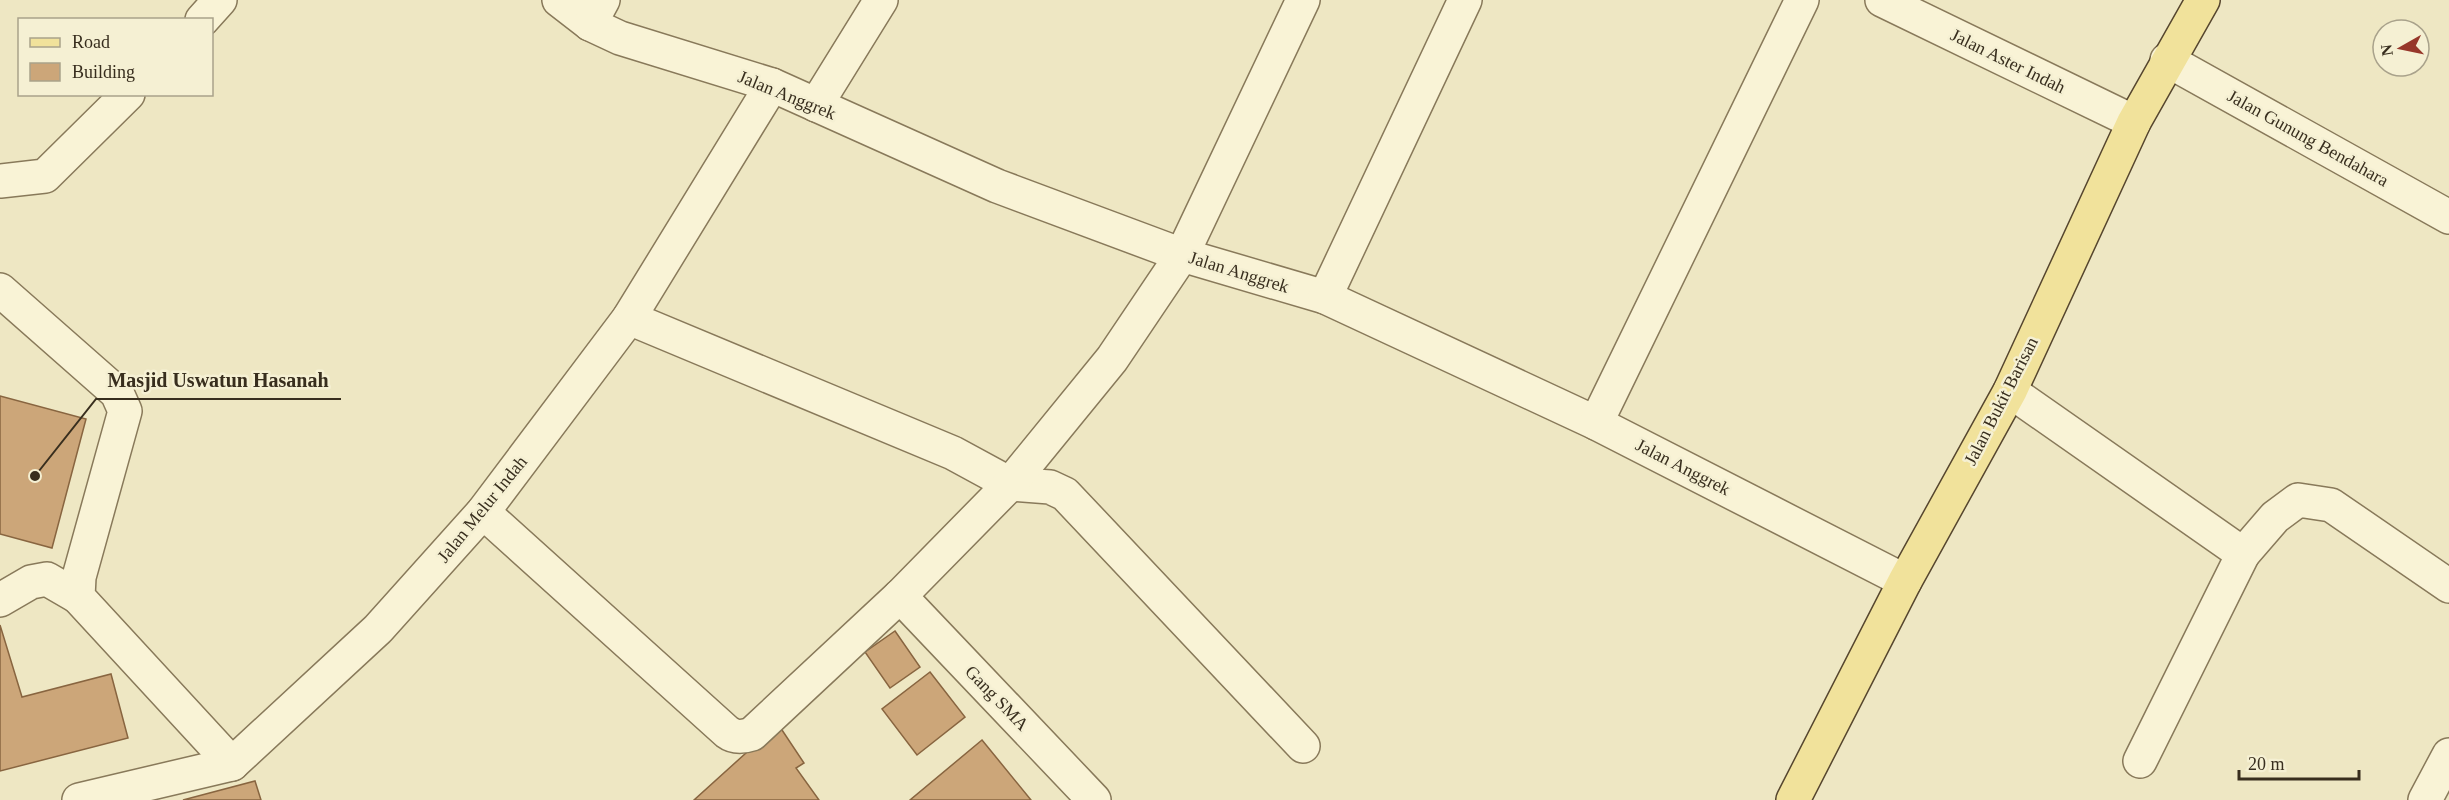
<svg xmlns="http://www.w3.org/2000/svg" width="2449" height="800" viewBox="0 0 2449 800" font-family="Georgia,serif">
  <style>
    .building { fill: #cca679; stroke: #886540; stroke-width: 1.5 }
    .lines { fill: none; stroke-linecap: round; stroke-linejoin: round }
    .minor-casing { stroke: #88795a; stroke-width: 36 }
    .major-casing { stroke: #56462e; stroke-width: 36 }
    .minor { stroke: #f9f3d6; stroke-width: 33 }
    .major { stroke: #f1e29b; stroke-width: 33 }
    .labels { text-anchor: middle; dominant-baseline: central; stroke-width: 5; stroke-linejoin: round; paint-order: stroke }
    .street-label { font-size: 18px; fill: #382e1e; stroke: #f5f0d3 }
    .leader { fill: none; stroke: #382e1e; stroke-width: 2 }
    .callout-dot { fill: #382e1e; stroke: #f5f0d3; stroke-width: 2 }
    .callout-label { font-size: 20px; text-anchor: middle; font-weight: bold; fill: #382e1e; stroke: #f5f0d3; stroke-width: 5; stroke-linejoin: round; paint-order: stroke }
  </style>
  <rect width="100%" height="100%" fill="#eee7c3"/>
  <g class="building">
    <path d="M0,396L86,419L52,548L0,534Z"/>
    <path d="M0,625L22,697L111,674L128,738L0,771Z"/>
    <path d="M895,631L920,667L890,688L865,652Z"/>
    <path d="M930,672L965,717L917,755L882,709Z"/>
    <path d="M778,724L804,763L796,768L819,800H694Z"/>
    <path d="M982,740L1031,800H910Z"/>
    <path d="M255,781L261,800H183Z"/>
  </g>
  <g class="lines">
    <g class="minor-casing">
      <g id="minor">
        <path d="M559,0L590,24L620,38L772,85L997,186L1182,255L1325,297L1596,423L1905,581"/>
        <path d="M1882,0L2134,122"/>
        <path d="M202,20L220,0"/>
        <path d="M590,24L603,0"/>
        <path d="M2167,60L2449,217"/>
        <path d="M816,105L881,0"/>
        <path d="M0,181L45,176L128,94"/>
        <path d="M0,290L117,393L125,411L79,577L78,597L232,764"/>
        <path d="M1325,297L1465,0"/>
        <path d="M629,318L953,453L1010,484L1050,487L1065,494L1303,746"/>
        <path d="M2010,391L2243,554L2275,517L2298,500L2331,505L2449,586"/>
        <path d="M1596,423L1802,0"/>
        <path d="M483,512L727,732C735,738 743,737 752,734L900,596L1010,484L1112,359L1182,255L1303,0"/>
        <path d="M900,596L1094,800"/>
        <path d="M0,600L31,582L47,579L78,597"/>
        <path d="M2140,761L2243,554"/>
        <path d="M79,800L232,764L378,629L483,512L629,318L772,85"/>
        <path d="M2425,800L2449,755"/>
      </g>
    </g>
    <g class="major-casing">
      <path id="major" d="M1793,800L1905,581L2010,391L2134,122L2203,0"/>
    </g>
    <use href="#minor" class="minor"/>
    <use href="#major" class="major"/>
  </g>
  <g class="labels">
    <g class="street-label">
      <text transform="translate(2008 61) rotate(26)">Jalan Aster Indah</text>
      <text transform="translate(787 95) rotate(22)">Jalan Anggrek</text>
      <text transform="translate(2308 138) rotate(29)">Jalan Gunung Bendahara</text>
      <text transform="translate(1239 272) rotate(17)">Jalan Anggrek</text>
      <text transform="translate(2001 401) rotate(-63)">Jalan Bukit Barisan</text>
      <text transform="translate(1683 467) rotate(27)">Jalan Anggrek</text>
      <text transform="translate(482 509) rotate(-51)">Jalan Melur Indah</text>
      <text transform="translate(997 698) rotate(46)">Gang SMA</text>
    </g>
  </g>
  <path class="leader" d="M35 476L96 399H341"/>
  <circle class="callout-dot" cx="35" cy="476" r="6"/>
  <g class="callout-label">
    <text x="218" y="387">Masjid Uswatun Hasanah</text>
  </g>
  <rect x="18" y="18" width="195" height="78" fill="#f5f0d3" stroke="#a9a28b" stroke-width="1.5"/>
  <rect x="30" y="38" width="30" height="9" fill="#f1e29b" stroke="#a9a28b" stroke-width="1.5"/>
  <text x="72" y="48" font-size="18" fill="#382e1e">Road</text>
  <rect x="30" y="63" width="30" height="18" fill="#cca679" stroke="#a9a28b" stroke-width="1.5"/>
  <text x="72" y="78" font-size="18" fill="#382e1e">Building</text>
  <g transform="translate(2401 48) rotate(261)"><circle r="28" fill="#f5f0d3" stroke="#a9a28b" stroke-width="1.5"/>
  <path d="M0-4.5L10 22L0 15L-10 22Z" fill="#97372a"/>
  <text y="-9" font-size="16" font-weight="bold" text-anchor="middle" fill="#382e1e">N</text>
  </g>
  <path d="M2239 770v9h120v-9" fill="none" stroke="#382e1e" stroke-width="3"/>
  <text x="2248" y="770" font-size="18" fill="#382e1e" stroke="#f5f0d3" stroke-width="4.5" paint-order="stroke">20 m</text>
</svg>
